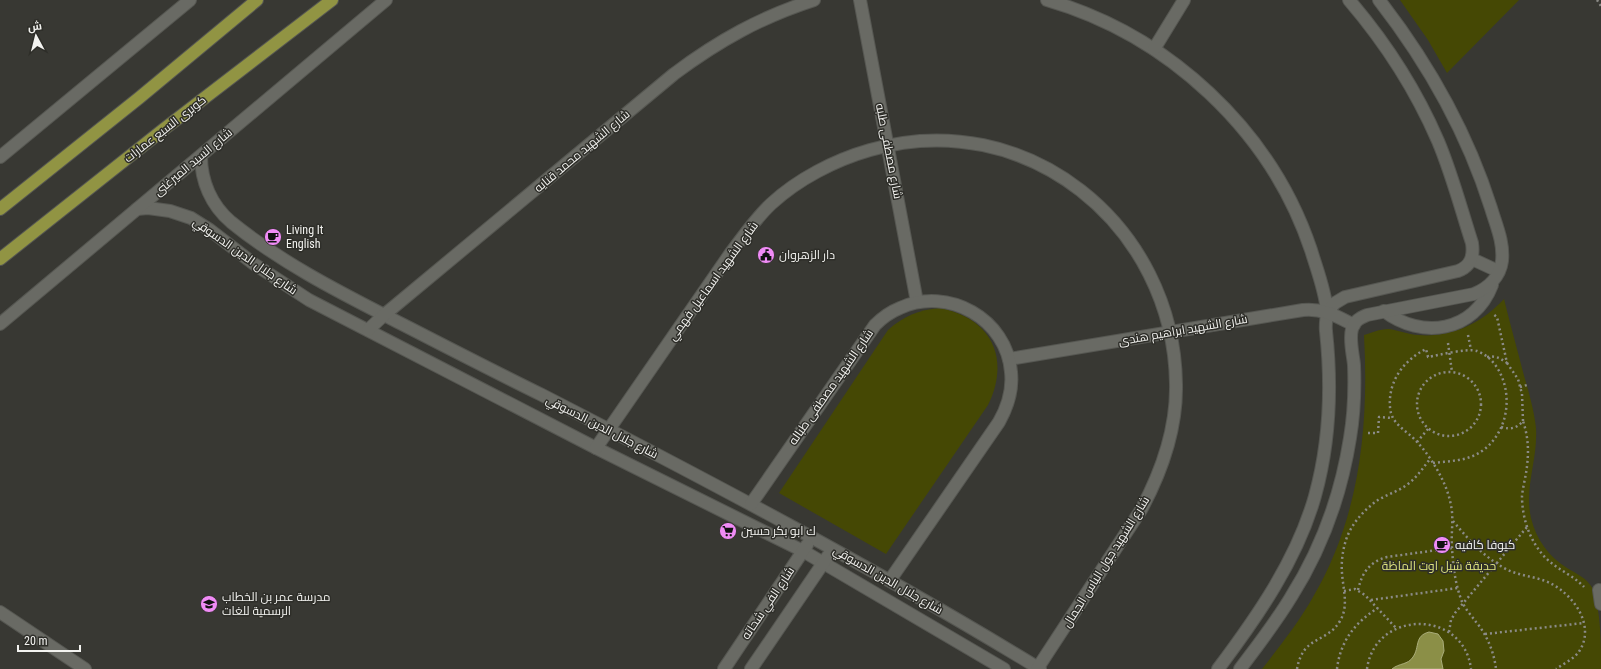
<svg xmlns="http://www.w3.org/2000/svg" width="1601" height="669" viewBox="0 0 1601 669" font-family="'Roboto Condensed',Cairo,sans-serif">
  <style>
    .green { fill: #454804 }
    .water { fill: #8b8f47; stroke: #aaad7a }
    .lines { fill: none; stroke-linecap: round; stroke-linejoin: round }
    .minor-casing { stroke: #565752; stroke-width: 14 }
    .major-casing { stroke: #565752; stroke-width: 14 }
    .path { stroke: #8b8b87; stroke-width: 2.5; stroke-dasharray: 2 3; stroke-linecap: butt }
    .minor { stroke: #696a64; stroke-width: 12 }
    .major { stroke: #919443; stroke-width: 12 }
    .labels { text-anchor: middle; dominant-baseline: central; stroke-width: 3; stroke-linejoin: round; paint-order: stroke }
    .street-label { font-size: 12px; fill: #f3f3f0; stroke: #2e2e29 }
    .poi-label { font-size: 12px; fill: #f3f3f0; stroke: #2e2e29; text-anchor: start }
    .park-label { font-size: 12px; fill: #dee47e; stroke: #2e2e29 }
  </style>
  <rect width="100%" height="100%" fill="#383833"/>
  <g class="green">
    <path d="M1400,0H1519L1447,73L1428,40Z"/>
    <path d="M1504,299C1510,324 1517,348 1523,372C1528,390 1534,409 1536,428C1538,459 1524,488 1531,518C1536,539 1549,557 1567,568C1577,574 1587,578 1593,589C1601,612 1601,644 1601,669H1262C1280,646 1299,622 1313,597C1360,517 1369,426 1364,335C1371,333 1380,329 1388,329C1395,329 1409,335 1418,335C1451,338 1482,323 1504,299Z"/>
    <path d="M940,308C991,318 1011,358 988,405L886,554L779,493L888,330C904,316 918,310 940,308Z"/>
  </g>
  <path class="water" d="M1429,632L1438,634L1443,641L1444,651L1441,659L1443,669H1392C1399,663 1408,665 1413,657C1420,647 1414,636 1429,632Z"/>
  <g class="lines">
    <g class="minor-casing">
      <g id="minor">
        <path d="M860,0L917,302"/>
        <path d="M1047,0C1168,35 1271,130 1311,250C1317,270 1325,290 1327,311C1327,317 1325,324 1326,331C1332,387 1330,442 1315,496C1297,560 1257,617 1218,669"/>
        <path d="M1154,49L1184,0"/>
        <path d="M201,156C201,181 211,205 231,222C279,261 335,290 390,318C441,344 491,370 542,395C711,482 878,570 1040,669"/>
        <path d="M0,157L190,0"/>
        <path d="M137,209L148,208L170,211L191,218L210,230L254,264L309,300L596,448L803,551L1004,669"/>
        <path d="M1472,259L1498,271"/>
        <path d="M1384,311C1422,340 1474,332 1492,285"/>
        <path d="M1327,312L1335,303L1345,297L1458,271C1471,266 1474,256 1472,243C1461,209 1452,174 1438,141C1416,90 1385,42 1349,0"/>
        <path d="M0,324L386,0"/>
        <path d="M368,330L384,315L674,74C718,41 761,17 814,0"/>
        <path d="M1009,359L1303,310C1323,308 1336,316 1354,325"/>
        <path d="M596,448L730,254C743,237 755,219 771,204C798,179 835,160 870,150C1026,105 1174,225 1176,384C1177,429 1162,471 1141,510L1037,669"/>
        <path d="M751,504L875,325C882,318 890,312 900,308C948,286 1007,319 1011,372C1013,390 1008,406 999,422L890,580"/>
        <path d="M1599,590L1601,604"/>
        <path d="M0,612L85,669"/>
        <path d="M724,669L807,545"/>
        <path d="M751,669L828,556"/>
        <path d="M1240,669C1258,645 1276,622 1291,597C1322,548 1341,495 1350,438C1354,414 1355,390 1354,365C1353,354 1349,340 1352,329C1354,321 1360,318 1367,315L1474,294C1488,288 1500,277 1502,261C1504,242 1496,225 1491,208C1467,132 1428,63 1379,0"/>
      </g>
    </g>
    <g class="major-casing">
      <g id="major">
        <path d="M0,209L139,98L257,0"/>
        <path d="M0,259L164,129L332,0"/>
      </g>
    </g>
    <g class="path">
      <path d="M1597,0L1601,6"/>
      <path d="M1468,335L1471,350"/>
      <path d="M1448,343L1452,372"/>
      <path d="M1487,357C1496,355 1501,359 1507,363L1497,317L1493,314"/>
      <path d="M1507,363L1518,379L1522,394L1523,421"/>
      <circle cx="1449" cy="404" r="32"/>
      <path d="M1520,387L1527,385"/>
      <path d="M1501,427C1511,430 1517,428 1523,421C1528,436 1529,450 1527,466C1526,476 1523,486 1522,496C1522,517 1529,539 1543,555C1555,569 1572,574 1584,587"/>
      <path d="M1368,433H1378L1379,417L1392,418"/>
      <path d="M1417,442L1428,429"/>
      <path d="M1433,463C1450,461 1468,461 1482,451C1509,432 1514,392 1496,366C1491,359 1485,354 1477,351C1467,348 1439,355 1428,357L1426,349C1404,360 1388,381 1390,407C1391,425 1407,430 1417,442C1424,449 1430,458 1435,466C1444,481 1450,495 1452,512C1453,524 1451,536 1452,548C1453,565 1455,583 1461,599C1464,608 1471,615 1476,622C1487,635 1494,652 1496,669"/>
      <path d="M1453,521C1468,539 1483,556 1504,568C1518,576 1535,576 1550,583C1574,595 1597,627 1578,653C1572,660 1563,664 1556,669"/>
      <path d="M1358,590C1362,573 1369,562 1387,557L1452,548"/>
      <path d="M1344,591L1355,589L1365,595L1396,628"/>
      <path d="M1371,600L1458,588"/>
      <path d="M1449,632L1451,620L1455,613L1527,527"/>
      <path d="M1485,634L1584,623"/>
      <path d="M1297,669C1303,635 1326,644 1340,621C1349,606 1343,589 1342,573C1341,561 1343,548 1347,537C1353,522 1365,509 1378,500C1388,494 1399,491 1408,484C1417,477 1423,468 1430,459"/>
      <path d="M1337,669C1340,642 1355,622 1378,608"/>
      <path d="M1367,669C1375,609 1464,609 1471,669"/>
    </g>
    <use href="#minor" class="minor"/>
    <use href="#major" class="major"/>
  </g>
  <defs>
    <g id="cafe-disc" transform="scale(0.9)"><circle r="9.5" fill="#f08bf6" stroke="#2e2e29"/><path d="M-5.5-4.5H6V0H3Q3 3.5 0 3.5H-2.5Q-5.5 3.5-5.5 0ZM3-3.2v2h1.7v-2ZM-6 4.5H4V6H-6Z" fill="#111"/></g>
    <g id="civic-disc" transform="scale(0.9)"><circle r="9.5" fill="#f08bf6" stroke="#2e2e29"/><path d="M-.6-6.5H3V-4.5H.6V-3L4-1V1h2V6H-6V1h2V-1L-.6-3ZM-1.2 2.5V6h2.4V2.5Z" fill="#111"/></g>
    <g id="supermarket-disc" transform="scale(0.9)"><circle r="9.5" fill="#f08bf6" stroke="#2e2e29"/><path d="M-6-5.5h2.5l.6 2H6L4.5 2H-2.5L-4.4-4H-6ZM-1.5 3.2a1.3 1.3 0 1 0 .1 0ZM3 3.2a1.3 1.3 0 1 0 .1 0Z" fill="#111"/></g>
    <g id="school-disc" transform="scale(0.9)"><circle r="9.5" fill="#f08bf6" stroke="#2e2e29"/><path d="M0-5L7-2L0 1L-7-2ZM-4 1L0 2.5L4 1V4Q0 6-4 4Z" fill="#111"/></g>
  </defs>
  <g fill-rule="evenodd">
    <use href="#cafe-disc" x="273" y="237"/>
    <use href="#civic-disc" x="766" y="255"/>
    <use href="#supermarket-disc" x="728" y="531"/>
    <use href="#cafe-disc" x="1442" y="545"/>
    <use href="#school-disc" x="209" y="604"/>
  </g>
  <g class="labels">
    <g class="street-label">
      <text transform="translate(165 129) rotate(-38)">كوبرى السبع عمارات</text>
      <text transform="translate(582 151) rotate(-40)">شارع الشهيد محمد قنايه</text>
      <text transform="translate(889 151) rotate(79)">شارع مصطفى طلبه</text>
      <text transform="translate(193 162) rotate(-40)">شارع السيد الميرغنى</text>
      <text transform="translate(245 256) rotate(35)">شارع جلال الدين الدسوقي</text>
      <text transform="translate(713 281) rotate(-54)">شارع الشهيد اسماعيل فهمي</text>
      <text transform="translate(1183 330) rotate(-10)">شارع الشهيد ابراهيم هندى</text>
      <text transform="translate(831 387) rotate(-55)">شارع الشهيد مصطفى طباله</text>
      <text transform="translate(602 427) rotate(27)">شارع جلال الدين الدسوقي</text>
      <text transform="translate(1106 562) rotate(-58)">شارع الشهيد جول الياس الجمال</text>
      <text transform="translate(888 580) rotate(30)">شارع جلال الدين الدسوقي</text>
      <text transform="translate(768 603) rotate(-56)">شارع الفي شحاته</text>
    </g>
    <g class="poi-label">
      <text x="286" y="230">Living It<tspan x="286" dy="14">English</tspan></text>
      <text x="779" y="255">دار الزهروان</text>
      <text x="741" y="531">ك ابو بكر حسين</text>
      <text x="1455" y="545">كيوفا كافيه</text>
      <text x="222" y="597">مدرسة عمر بن الخطاب<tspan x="222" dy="14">الرسمية للغات</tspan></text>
    </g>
    <g class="park-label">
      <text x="1439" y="566">حديقة شيل اوت الماظة</text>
    </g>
  </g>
  <g transform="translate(36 36) rotate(353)" stroke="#2e2e29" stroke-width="3" paint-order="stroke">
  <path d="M0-3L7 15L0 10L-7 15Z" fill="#f3f3f0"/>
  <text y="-6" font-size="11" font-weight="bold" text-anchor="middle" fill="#f3f3f0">ش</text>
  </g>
  <path d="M18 645v6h62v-6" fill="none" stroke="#f3f3f0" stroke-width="2"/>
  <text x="24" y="645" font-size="12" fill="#f3f3f0" stroke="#2e2e29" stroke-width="3" paint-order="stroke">20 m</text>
</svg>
